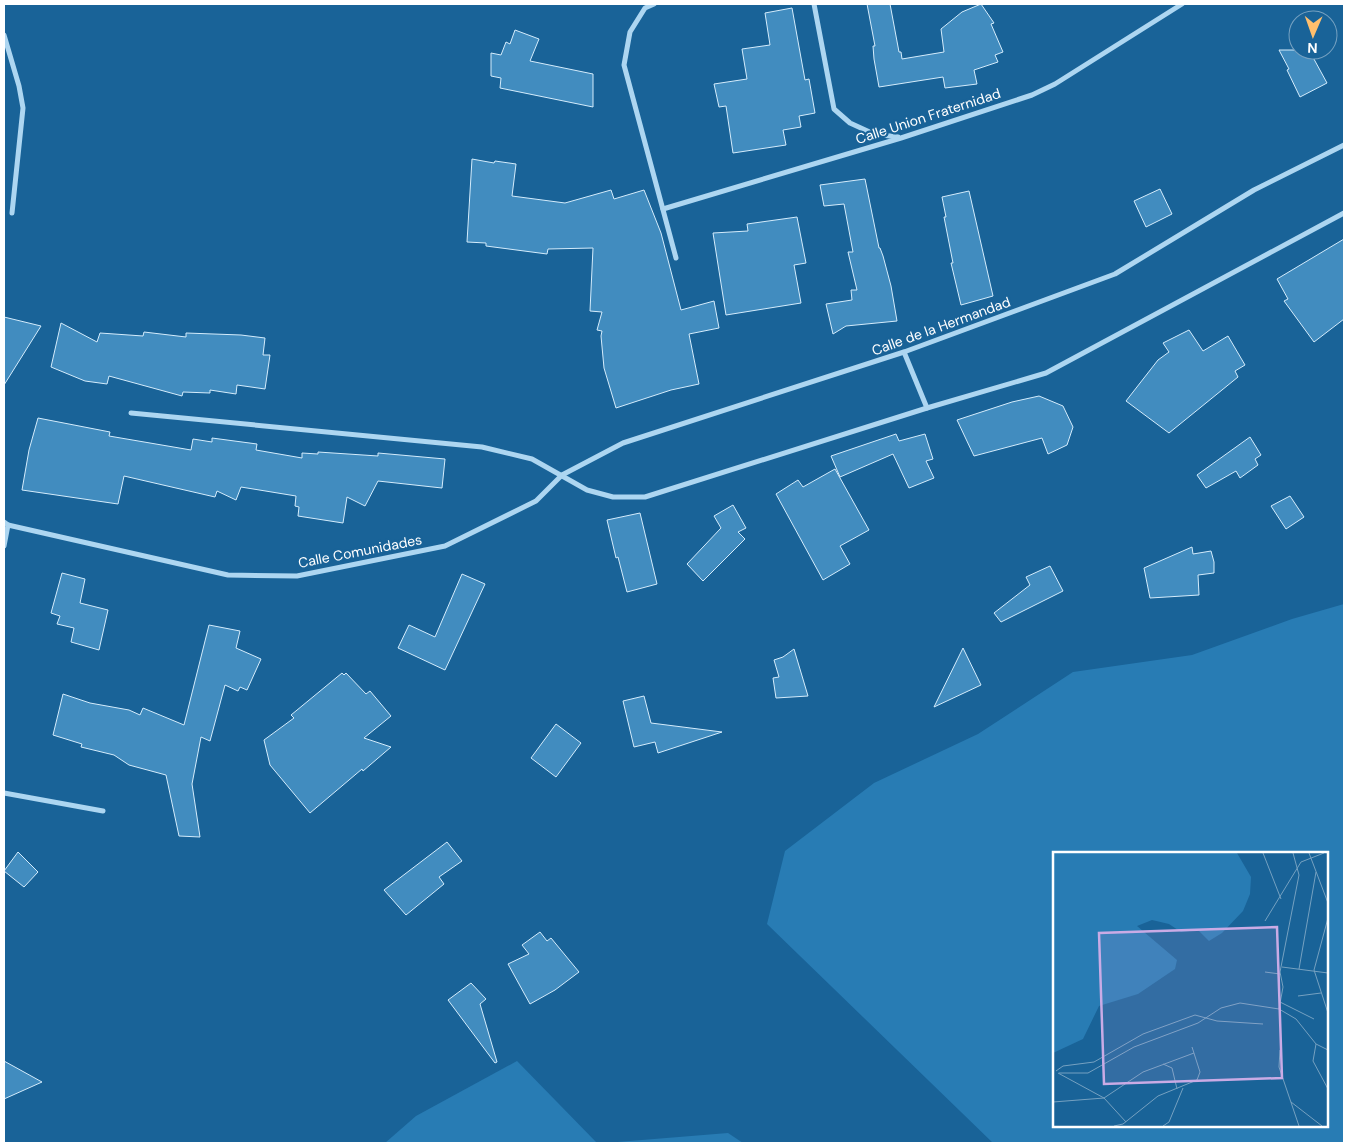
<svg xmlns="http://www.w3.org/2000/svg" width="1348" height="1147" viewBox="0 0 1348 1147" font-family="'DM Sans',sans-serif">
  <style>
    .green { fill: #287cb4; fill-rule: evenodd }
    .building { fill: #418cbf; stroke: #d4ecfc }
    .lines { fill: none; stroke-linecap: round; stroke-linejoin: round }
    .street { stroke: #add6f1; stroke-width: 5 }
    .labels { text-anchor: middle; dominant-baseline: central; stroke-width: 4.5; stroke-linejoin: round; paint-order: stroke }
    .street-label { font-size: 14px; fill: #fff; stroke: #196398 }
    .inset-road { fill: none; stroke: #75a1c1; stroke-width: 1 }
    .view { fill: #caabe5; fill-opacity: 0.15; stroke: #caabe5; stroke-width: 2.5 }
    .inset-edge { fill: none; stroke: #fff; stroke-width: 2.5 }
  </style>
  <rect width="100%" height="100%" fill="#196398"/>
  <g class="green">
    <path d="M1344,604V1143H993L767,924L785,851L874,783L978,734L1073,672L1192,655L1292,619ZM1054,853H1327V1126H1054Z"/>
    <path d="M517,1061L597,1143H385L416,1116Z"/>
    <path d="M728,1133L743,1143H605Z"/>
  </g>
  <g class="building">
    <path d="M867,4H890L899,52H901L902,59L944,52L941,29L962,12L981,4L994,23L991,24L1003,52L995,55L998,62L974,70L977,84L945,88L943,77L879,87L874,59L873,46H875Z"/>
    <path d="M792,8L805,80L809,79L815,113L799,116L801,127L783,130L786,145L733,153L726,106L719,107L714,84L747,79L742,49L770,45L765,13Z"/>
    <path d="M515,30L539,39L530,61L593,74V107L500,88L501,78L491,76V53L501,55L506,42L510,44Z"/>
    <path d="M1279,50H1309L1327,83L1300,97L1287,70L1289,69Z"/>
    <path d="M472,159L494,163L495,161L516,164L512,196L565,203L611,190L614,199L644,190L661,233L681,310L714,301L719,328L689,334L699,384L671,390L616,408L604,368L601,336L602,331L597,330L602,312L590,311L593,248L548,249L547,254L486,246V243L467,242Z"/>
    <path d="M865,179L879,248H880L883,256L891,286L897,321L846,326L833,334L826,304L852,300L851,290H857L848,252H853L844,204L824,206L820,185Z"/>
    <path d="M1160,189L1172,214L1146,227L1134,201Z"/>
    <path d="M969,191L993,296L961,305L951,263H953L944,217H946L942,197Z"/>
    <path d="M797,217L806,263L794,265L801,303L726,315L713,233L748,231L747,224Z"/>
    <path d="M1344,239V319L1314,342L1284,301L1288,299L1277,279Z"/>
    <path d="M4,317L41,326L4,385Z"/>
    <path d="M61,323L97,342L100,333L143,336L144,332L186,337V333L241,335L265,338L263,355H270L265,389L237,385L236,394L210,390V393L183,392L182,396L109,376L107,384L85,381L51,367Z"/>
    <path d="M1189,330L1203,351L1228,336L1245,365L1235,371L1238,377L1169,433L1126,401L1158,360L1169,352L1163,343Z"/>
    <path d="M1039,396L1063,406L1073,427L1067,445L1048,454L1042,438L974,456L957,420L1012,402Z"/>
    <path d="M38,418L110,432L109,436L191,450L193,439L212,442V438L257,444L256,450L302,458V453L318,454V452L378,456V453L445,459L442,488L378,481L365,506L347,497L343,523L298,516L299,507L295,506L296,496L241,487L236,500L217,491L215,497L124,476L118,504L22,490L29,450Z"/>
    <path d="M896,434L899,441L925,434L933,459L926,461L934,478L909,488L893,454L840,477L831,456Z"/>
    <path d="M1250,437L1261,455L1255,459L1258,465L1240,478L1236,471L1206,488L1197,475Z"/>
    <path d="M835,469L869,530L840,546L850,564L823,580L776,494L798,480L803,487Z"/>
    <path d="M1290,496L1304,517L1286,529L1271,506Z"/>
    <path d="M733,505L746,528L738,532L745,539L703,581L687,564L721,528L714,516Z"/>
    <path d="M640,513L657,584L627,592L618,557L616,558L607,520Z"/>
    <path d="M1192,547L1193,554L1211,551L1214,562V573L1198,575L1199,595L1150,598L1144,568Z"/>
    <path d="M1050,566L1063,591L1001,622L994,613L1030,585L1026,577Z"/>
    <path d="M62,573L85,579L80,603L108,610L99,650L71,642L74,628L57,624L60,616L51,613Z"/>
    <path d="M462,574L485,584L445,670L398,648L409,625L435,637Z"/>
    <path d="M209,625L240,631L236,648L261,659L247,690L240,687L238,691L225,685L210,741L201,737L192,784L200,837L179,836L166,775L129,765L114,755L81,747L82,744L53,735L63,694L90,703L129,710L140,715L143,708L184,725Z"/>
    <path d="M963,648L981,685L934,707Z"/>
    <path d="M794,649L808,696L776,698L773,678L779,677L774,660L783,657Z"/>
    <path d="M342,673L344,675L346,673L366,694L370,691L391,716L364,738L391,747L363,771L362,769L310,813L270,765L264,740L294,718L291,715Z"/>
    <path d="M644,696L651,723L722,732L658,753L655,742L634,747L623,701Z"/>
    <path d="M556,724L581,743L556,777L531,758Z"/>
    <path d="M447,842L462,861L439,877L444,884L406,915L384,890Z"/>
    <path d="M18,852L38,872L24,887L4,871Z"/>
    <path d="M540,932L547,941L551,938L579,972L555,990L530,1004L508,964L529,954L522,945Z"/>
    <path d="M471,983L486,999L480,1004L497,1062L495,1063L448,1000Z"/>
    <path d="M4,1061L42,1082L4,1099Z"/>
  </g>
  <g class="lines">
    <g class="street">
      <path d="M654,4L645,8L630,32L624,65L676,258"/>
      <path d="M814,4L834,109L850,123L874,134L898,137"/>
      <path d="M4,35L19,86L23,108L12,213"/>
      <path d="M663,209L901,138L1032,95L1055,84L1182,4"/>
      <path d="M904,352L927,408"/>
      <path d="M131,413L482,447L532,459L587,490L613,497H645L927,408L1046,373L1344,213"/>
      <path d="M4,522L8,525L228,575L297,576L445,546L536,501L562,475L623,443L904,352L1115,274L1254,190L1344,145"/>
      <path d="M4,546L8,525"/>
      <path d="M4,793L103,811"/>
    </g>
  </g>
  <g class="labels">
    <g class="street-label">
      <text transform="translate(928 116) rotate(-18)">Calle Union Fraternidad</text>
      <text transform="translate(941 326) rotate(-20)">Calle de la Hermandad</text>
      <text transform="translate(360 551) rotate(-11)">Calle Comunidades</text>
    </g>
  </g>
  <g transform="translate(1053 852)">
    <rect width="275" height="275" fill="#196398"/>
    <path d="M0,1H184L198,25L197,42L190,59L169,81L156,89L145,78L128,80L116,72L99,68L84,74L124,108L122,117L85,142L46,154L30,187L0,201Z" fill="#287cb4"/>
    <path class="inset-road" d="M210,1L228,47M256,1L275,51M275,66L261,118L275,161M212,69L248,10L271,1M229,115L275,121M246,117L263,20M212,120L227,122M245,144L268,141M227,150L261,167M226,157L230,135L227,120L246,23L240,1M263,192L260,209L275,237M227,198L226,215L246,274M110,212L119,216L124,237M3,219L10,214L41,210L90,182L142,163L164,169L210,172M5,221L51,246L73,270M6,221H35L81,195L145,171L168,156L187,151L226,157L243,167L263,192L275,198M0,250L51,246L90,220L141,201M238,250L269,274M61,274L70,272L105,244L144,228L147,220L139,195M110,274L116,270L130,236"/>
    <path class="view" d="M224,75L229,226L51,232L46,81Z"/>
    <rect width="275" height="275" class="inset-edge"/>
  </g>
  <rect width="1348" height="1147" fill="none" stroke="#ffffff" stroke-width="10"/>
  <g transform="translate(1313 35) rotate(182)"><circle r="24" fill="#196398" stroke="#75a1c1"/>
  <path d="M0-4L9 19L0 12L-9 19Z" fill="#ffbf6d"/>
  <text y="-8" font-size="14" font-weight="bold" text-anchor="middle" fill="#ffffff">N</text>
  </g>
</svg>
